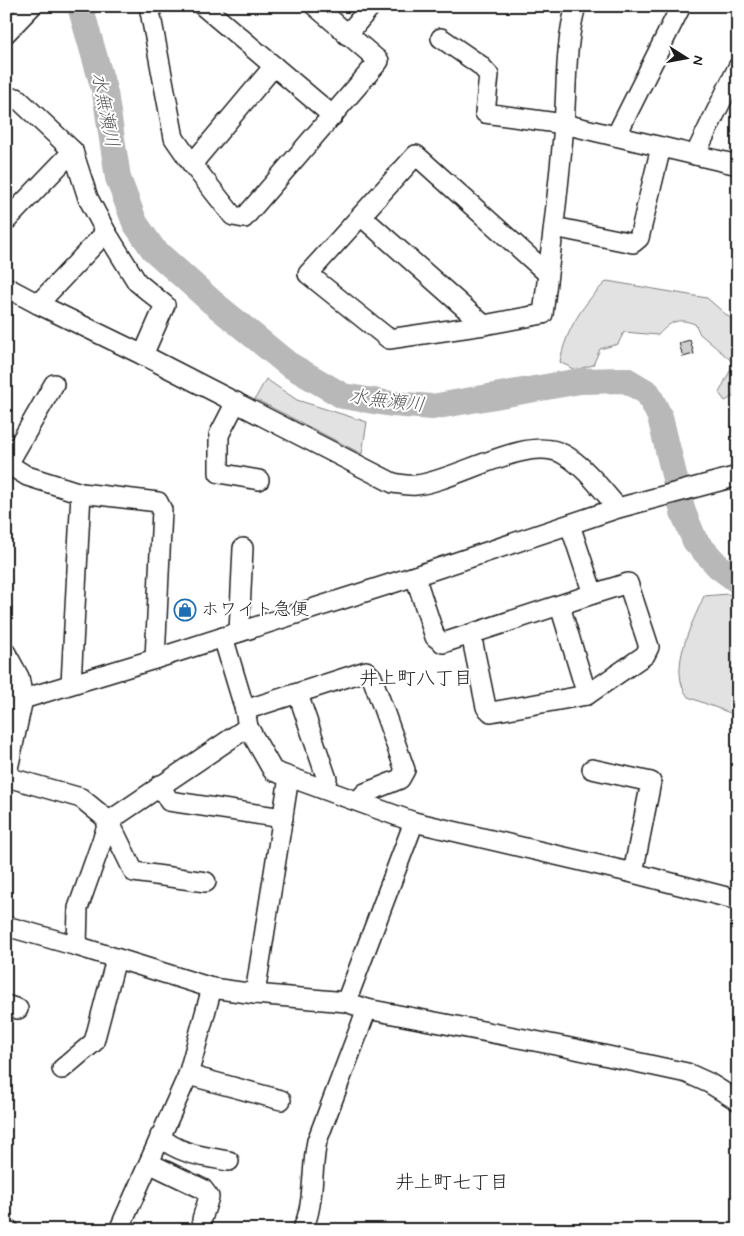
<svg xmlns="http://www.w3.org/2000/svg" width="744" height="1236" viewBox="0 0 744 1236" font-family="Mynerve,'Klee One',sans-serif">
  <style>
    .green { fill: #e2e2e2; stroke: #7f7f7f }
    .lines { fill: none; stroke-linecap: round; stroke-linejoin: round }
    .river { stroke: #b8b8b8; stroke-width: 26 }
    .building { fill: #cecece; stroke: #1c1c1c }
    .minor-casing { stroke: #1c1c1c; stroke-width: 22 }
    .minor { stroke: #fff; stroke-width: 19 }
    .labels { text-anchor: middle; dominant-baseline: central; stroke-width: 4; stroke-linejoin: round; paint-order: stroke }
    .poi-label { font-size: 18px; fill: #1c1c1c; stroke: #fff; text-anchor: start }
    .water-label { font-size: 19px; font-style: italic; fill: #5a5a5a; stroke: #fff }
    .neighbourhood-label { font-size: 19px; fill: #1c1c1c; stroke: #fff }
  </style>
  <rect width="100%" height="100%" fill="#fff"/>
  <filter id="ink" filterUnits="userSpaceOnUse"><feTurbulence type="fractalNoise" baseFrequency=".02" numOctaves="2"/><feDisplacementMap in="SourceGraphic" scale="10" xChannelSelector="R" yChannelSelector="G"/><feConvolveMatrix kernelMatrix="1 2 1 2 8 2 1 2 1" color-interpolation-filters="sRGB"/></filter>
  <g filter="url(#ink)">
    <g class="green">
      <path d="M607,281L707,298L738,325V394L725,401L719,393L734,363L700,334L695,324C676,317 671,322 658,335L624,332L618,344L600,349L593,365L575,370L560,362C565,331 584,302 607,281Z"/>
      <path d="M266,379L297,400L367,422L362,454L255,399Z"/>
      <path d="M728,594L738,597V716L688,697C667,669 692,624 704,596Z"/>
    </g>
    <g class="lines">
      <path class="river" d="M80,6L105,93L118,178L135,223L153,249L212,302L288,364L343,396L392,404L432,407L580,381L626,380L648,393L660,417L683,512L695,541L718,566L738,581"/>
    </g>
    <path class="building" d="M690,340L694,354L683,357L679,343Z"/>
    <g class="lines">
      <g class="minor-casing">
        <g id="minor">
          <path d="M149,6L174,138L192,164L233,216L244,218L379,61L315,6"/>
          <path d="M203,6L333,116"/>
          <path d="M6,33L32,6"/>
          <path d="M347,35L371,6"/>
          <path d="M441,38L480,65L489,75L485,113L564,124L738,165"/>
          <path d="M6,103L9,100L17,98L73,151L88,198L106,232L137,282L165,305L143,355"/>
          <path d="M616,136L681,6"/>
          <path d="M695,155L738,67"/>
          <path d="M192,164L274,66"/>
          <path d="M361,216L484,325"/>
          <path d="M6,221L73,151"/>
          <path d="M554,227L633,243L639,238L661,147"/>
          <path d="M548,274L416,155L308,274L389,339L484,325L543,314C551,251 559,188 564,124C567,85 565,44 576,6"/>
          <path d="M6,287L38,304L143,355L393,483C400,484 408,486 416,485C456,481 527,434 563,454C584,465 603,491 618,508"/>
          <path d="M38,304L106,232"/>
          <path d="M236,402L219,435V473L259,480"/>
          <path d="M6,463L27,476L81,493L158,502L162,510L155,659"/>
          <path d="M8,464L54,384"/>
          <path d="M415,576L435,637L443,643L593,594L570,525"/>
          <path d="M560,606L587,695"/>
          <path d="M239,632L243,548"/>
          <path d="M471,634L486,707L491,712L587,695L645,655L649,647L628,583L593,594"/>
          <path d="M223,637L245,710L248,727L273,771L414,822L633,873L738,900"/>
          <path d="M6,653L19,677L23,699L6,778"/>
          <path d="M71,684L81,493"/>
          <path d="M298,694L327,779L323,789"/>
          <path d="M6,706L23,699L155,659L415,576L618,508L738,476"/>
          <path d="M245,710L366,671L372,677L405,770L400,779L365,793L358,801"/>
          <path d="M592,769L651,782L633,873"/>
          <path d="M7,777L81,798L109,821L134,872L206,882"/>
          <path d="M160,785L169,801L283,818"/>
          <path d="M6,926L77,946L212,988L255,994L346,1002L367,1009L566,1047L687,1073L709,1083L738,1101"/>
          <path d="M77,946L78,908L109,821L248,727"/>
          <path d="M255,994L289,777"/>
          <path d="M346,1002L414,822"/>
          <path d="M6,1005L18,1009"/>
          <path d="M62,1069L94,1042L116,959"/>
          <path d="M188,1075L281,1100"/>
          <path d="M160,1136C177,1154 206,1157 229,1161"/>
          <path d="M149,1163L203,1189L209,1197L202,1219"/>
          <path d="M6,1228L9,1230"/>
          <path d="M119,1230L188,1075L212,988"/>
          <path d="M302,1230C315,1207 311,1168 317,1141L367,1009"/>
        </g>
      </g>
      <use href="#minor" class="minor"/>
    </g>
  </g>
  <defs>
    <g id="shop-ring" transform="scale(1.125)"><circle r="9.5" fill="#fff" stroke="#1f6fb2" stroke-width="1.5"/><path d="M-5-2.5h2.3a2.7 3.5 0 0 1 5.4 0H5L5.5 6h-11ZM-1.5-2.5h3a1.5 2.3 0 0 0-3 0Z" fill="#1f6fb2"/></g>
  </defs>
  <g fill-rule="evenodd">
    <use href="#shop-ring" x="185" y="610"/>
  </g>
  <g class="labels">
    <g class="poi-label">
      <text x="201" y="610">ホワイト急便</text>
    </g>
    <g class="water-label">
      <text transform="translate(105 110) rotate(79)">水無瀬川</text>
      <text transform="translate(387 401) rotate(7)">水無瀬川</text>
    </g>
    <g class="neighbourhood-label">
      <text x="416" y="678">井上町八丁目</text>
      <text x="452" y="1182">井上町七丁目</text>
    </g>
  </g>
  <rect width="744" height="1236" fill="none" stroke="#fff" stroke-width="25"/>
  <rect x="12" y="12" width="719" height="1211" fill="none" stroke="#1c1c1c" stroke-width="2" filter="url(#ink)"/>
  <g transform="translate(686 58) rotate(101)" stroke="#ffffff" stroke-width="4" paint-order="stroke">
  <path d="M0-4L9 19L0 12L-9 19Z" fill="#1c1c1c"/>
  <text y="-8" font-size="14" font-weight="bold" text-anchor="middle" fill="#1c1c1c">N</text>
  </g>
</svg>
